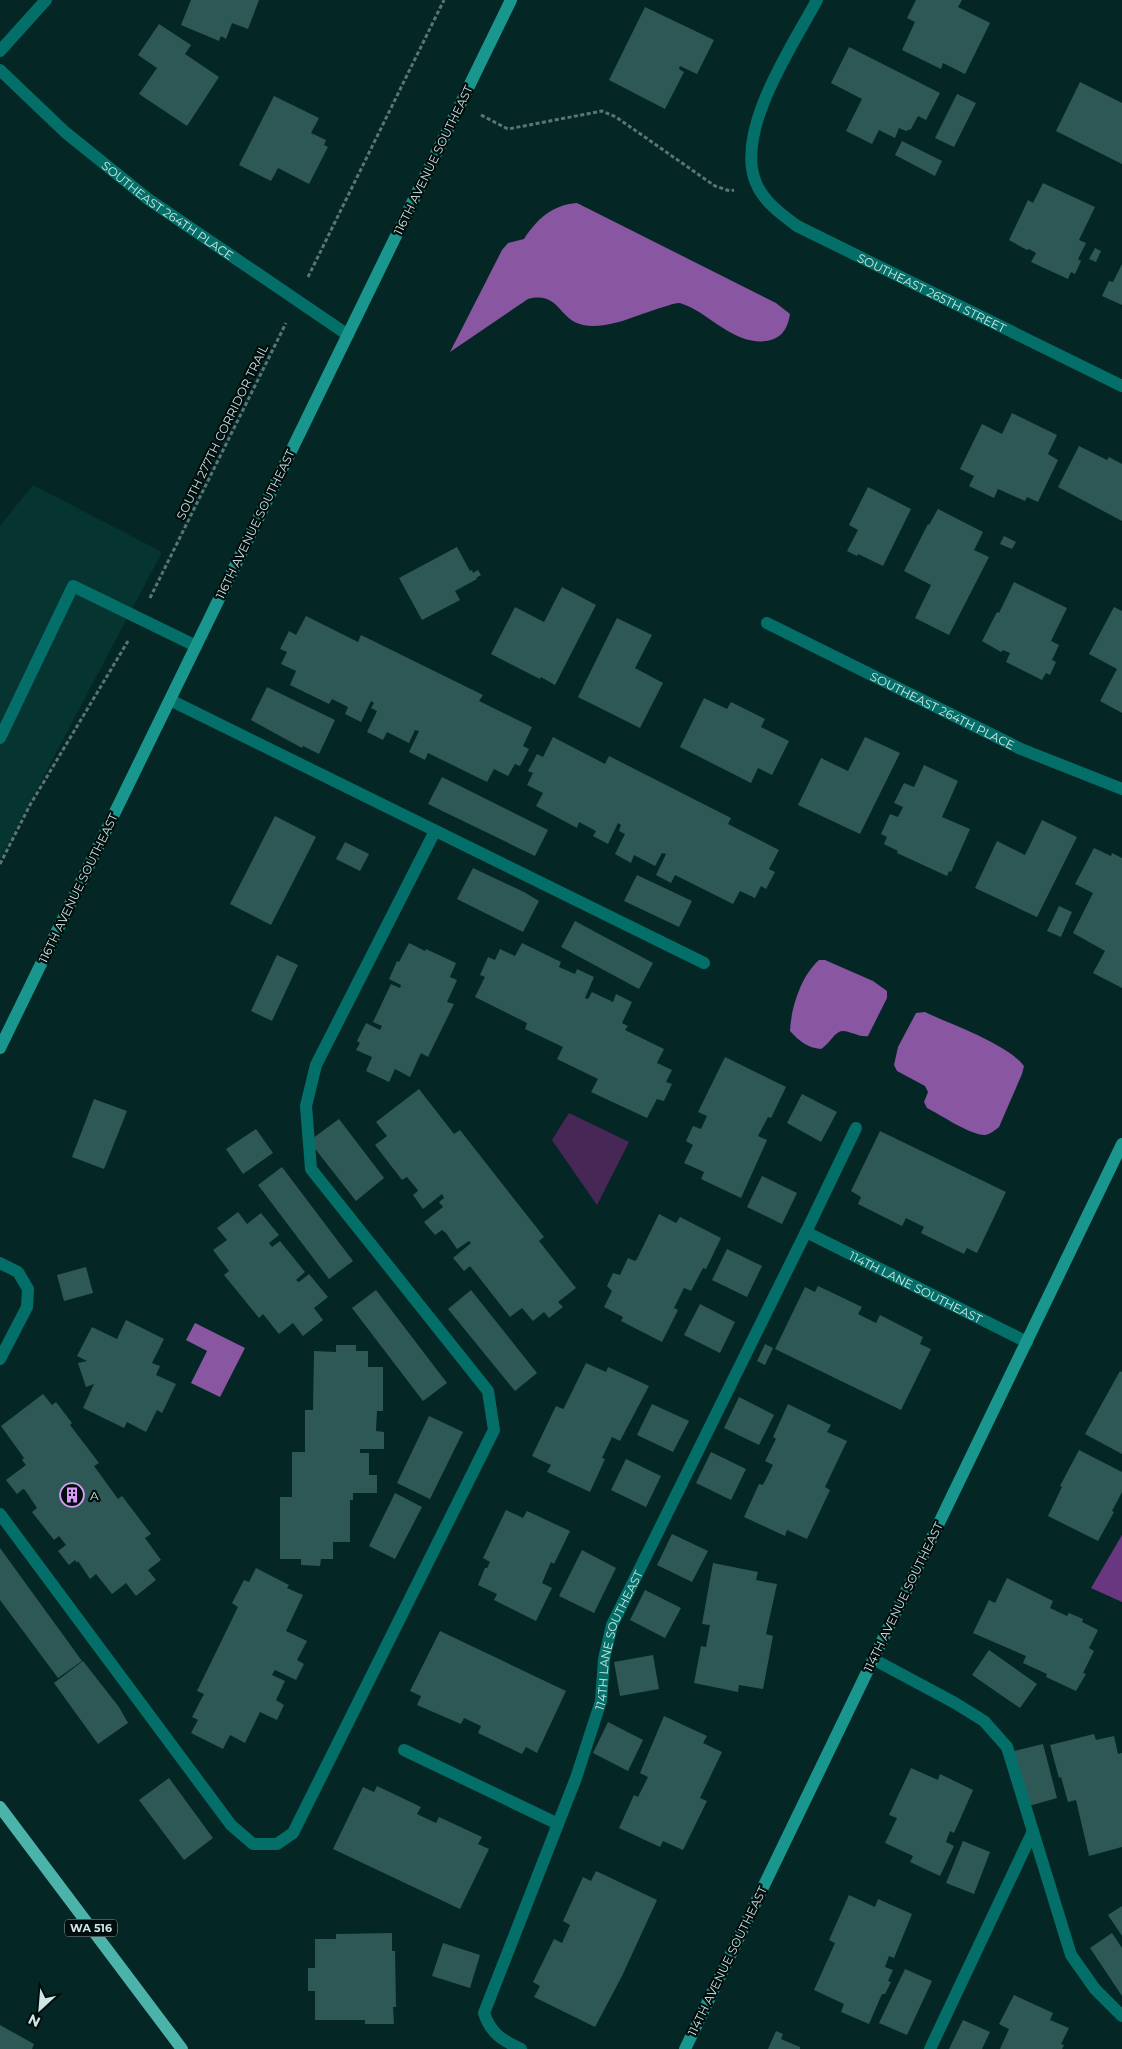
<svg xmlns="http://www.w3.org/2000/svg" width="1122" height="2049" viewBox="0 0 1122 2049" font-family="Montserrat,sans-serif">
  <style>
    .built { fill: #063431 }
    .green { fill: #472756 }
    .forest { fill: #693780 }
    .water { fill: #8956a2 }
    .building { fill: #2d5855 }
    .lines { fill: none; stroke-linecap: round; stroke-linejoin: round }
    .path { stroke: #587674; stroke-width: 3; stroke-dasharray: 4 2.5; stroke-linecap: butt }
    .lane { stroke: #046f69; stroke-width: 12 }
    .street { stroke: #046f69; stroke-width: 12 }
    .secondary { stroke: #19978f; stroke-width: 12 }
    .primary { stroke: #4cb3ab; stroke-width: 12 }
    .labels { text-anchor: middle; dominant-baseline: central; stroke-width: 4.5; stroke-linejoin: round; paint-order: stroke }
    .shield { fill: #010e0d; stroke: #91a5a3; stroke-width: 1 }
    .shield-label { font-size: 11px; font-weight: bold; fill: #cfe6e3 }
    .street-label { font-size: 12px; fill: #cfe6e3; stroke: #010e0d }
    .poi-label { font-size: 12px; fill: #cfe6e3; stroke: #010e0d; text-anchor: start }
  </style>
  <rect width="100%" height="100%" fill="#042725"/>
  <path class="built" d="M33,485L162,552L0,859V526Z"/>
  <path class="green" d="M569,1113L629,1142L597,1205L552,1140Z"/>
  <path class="forest" d="M1122,1535V1602L1091,1588Z"/>
  <g class="water">
    <path d="M577,203L776,303L790,314C788,326 784,336 771,340C744,347 721,326 699,312C694,309 685,304 679,303C673,303 665,307 660,308C637,315 607,330 583,325C558,320 560,291 528,299L450,352L502,250L508,243L524,239C537,219 552,205 577,203Z"/>
    <path d="M819,960H825L873,981L887,991V998L868,1036C858,1038 846,1028 839,1032C833,1035 828,1045 821,1049C808,1048 799,1041 790,1031C791,1008 801,976 819,960Z"/>
    <path d="M925,1012C952,1025 1006,1043 1024,1066L1022,1074L999,1127C995,1130 991,1134 985,1135C970,1135 941,1115 927,1108L924,1102L928,1092L925,1086L897,1071L894,1065L898,1047L916,1013Z"/>
    <path d="M195,1323L245,1348L220,1397L191,1383L207,1351L186,1340Z"/>
  </g>
  <g class="building">
    <path d="M191,0H259L248,29L232,23L226,39L221,36L219,41L181,25Z"/>
    <path d="M916,0H962L958,7L990,23L965,74L943,63L941,69L902,50L915,22L907,18Z"/>
    <path d="M645,7L714,40L697,74L680,66L679,69L684,72L665,109L609,80Z"/>
    <path d="M159,24L191,45L185,54L219,77L187,126L139,94L157,68L138,55Z"/>
    <path d="M849,47L940,93L926,120L918,116L911,129L906,131L899,128L895,138L879,130L872,144L846,131L862,99L831,83Z"/>
    <path d="M1080,82L1122,103V164L1056,131Z"/>
    <path d="M957,94L976,103L954,147L935,138Z"/>
    <path d="M274,96L319,118L311,133L326,140L324,145L328,147L309,184L278,168L271,181L239,165Z"/>
    <path d="M902,141L942,161L935,176L895,155Z"/>
    <path d="M1043,183L1095,207L1079,240L1086,243L1078,259L1081,261L1075,274L1071,272L1068,279L1031,262L1036,253L1029,249L1027,250L1009,240L1028,200L1033,203Z"/>
    <path d="M1095,248L1101,251L1096,262L1089,259Z"/>
    <path d="M1122,264V305L1102,296L1109,281L1113,282Z"/>
    <path d="M1012,413L1057,435L1048,454L1058,460L1038,502L1027,497L1025,501L998,489L994,498L969,486L974,476L960,469L982,424L1002,434Z"/>
    <path d="M1079,446L1107,460L1109,457L1122,464V521L1058,487Z"/>
    <path d="M868,487L911,509L883,566L858,554L857,556L847,551L858,530L849,525Z"/>
    <path d="M938,509L983,532L974,550L989,557L949,635L915,618L931,585L904,571L928,524L929,525Z"/>
    <path d="M1004,536L1016,542L1012,549L1000,544Z"/>
    <path d="M457,547L470,571L472,570L473,573L478,570L481,575L476,578L477,579L455,591L460,600L422,620L399,578Z"/>
    <path d="M1014,582L1067,608L1051,641L1059,645L1052,660L1056,662L1050,675L1046,673L1042,680L1006,662L1010,653L1003,650L1001,652L982,641L997,612L999,613Z"/>
    <path d="M562,587L596,605L555,685L541,677L540,679L491,654L515,607L544,622Z"/>
    <path d="M1114,607L1122,611V713L1100,701L1117,669L1089,654Z"/>
    <path d="M306,616L358,642L361,635L483,695L479,701L532,727L523,746L529,749L520,766L515,764L508,776L494,769L487,782L428,753L425,760L409,752L419,731L415,730L409,743L387,732L383,740L367,732L377,711L371,708L374,703L371,701L361,722L345,714L348,707L332,699L329,704L290,685L296,671L281,664L287,652L280,649L289,631L296,635Z"/>
    <path d="M617,618L652,635L635,668L663,683L640,728L578,697Z"/>
    <path d="M267,687L335,720L319,754L303,746L302,748L251,720Z"/>
    <path d="M704,698L727,709L731,702L765,719L761,727L789,741L772,775L758,768L751,783L680,747Z"/>
    <path d="M553,737L605,764L609,756L731,818L728,824L779,850L769,869L775,872L766,889L761,886L755,898L740,891L733,904L675,875L671,883L656,875L666,854L662,853L655,866L634,855L631,863L615,854L625,834L619,831L621,825L618,823L608,844L593,836L596,831L579,822L577,828L536,806L543,793L527,785L533,773L528,771L537,754L543,757Z"/>
    <path d="M865,737L900,753L860,834L798,805L821,758L848,771Z"/>
    <path d="M924,765L958,781L942,817L970,829L951,872L949,871L947,876L897,853L898,851L884,844L887,837L881,834L890,814L898,817L903,807L894,803L904,783L914,787Z"/>
    <path d="M442,777L548,830L535,856L428,804Z"/>
    <path d="M275,816L316,837L271,925L230,904Z"/>
    <path d="M1042,820L1077,837L1037,917L975,888L997,841L1025,855Z"/>
    <path d="M345,842L369,854L360,871L336,859Z"/>
    <path d="M1094,848L1111,856L1112,853L1122,858V988L1093,973L1105,951L1073,933L1093,893L1075,884Z"/>
    <path d="M473,868L524,892L539,901L523,932L457,899Z"/>
    <path d="M637,875L692,901L679,927L624,901Z"/>
    <path d="M1059,906L1072,912L1061,937L1047,931Z"/>
    <path d="M575,921L653,963L639,989L561,947Z"/>
    <path d="M409,943L425,951L426,949L456,963L450,977L457,980L447,1002L454,1004L428,1057L421,1053L410,1077L395,1069L389,1082L366,1071L372,1057L356,1050L360,1043L357,1041L366,1023L380,1030L382,1026L373,1022L391,984L400,988L401,985L389,979L397,961L399,962Z"/>
    <path d="M522,943L561,962L559,967L575,974L577,969L594,977L585,998L588,999L592,992L613,1002L616,994L632,1002L622,1023L628,1026L625,1030L664,1049L657,1063L672,1070L666,1082L672,1084L664,1101L657,1099L647,1118L591,1092L598,1079L557,1059L563,1047L525,1029L527,1023L475,997L485,977L480,975L488,957L495,960L500,949L515,956Z"/>
    <path d="M277,955L298,965L272,1021L251,1011Z"/>
    <path d="M725,1057L786,1087L771,1118L768,1117L758,1136L767,1140L741,1198L701,1179L704,1172L684,1163L693,1145L686,1141L693,1126L701,1129L707,1116L698,1112Z"/>
    <path d="M419,1089L454,1134L460,1130L544,1237L539,1241L576,1288L558,1302L563,1307L549,1318L544,1312L533,1321L522,1308L510,1317L470,1266L464,1271L453,1258L471,1243L469,1241L457,1249L446,1233L442,1230L435,1235L424,1222L443,1207L439,1202L444,1198L442,1194L423,1209L413,1195L418,1191L417,1189L407,1177L402,1180L375,1145L387,1136L376,1122Z"/>
    <path d="M802,1094L837,1112L821,1142L787,1123Z"/>
    <path d="M94,1099L127,1111L104,1169L72,1157Z"/>
    <path d="M339,1119L384,1178L356,1201L309,1141Z"/>
    <path d="M256,1129L273,1153L243,1174L226,1149Z"/>
    <path d="M880,1131L1006,1192L977,1253L967,1248L964,1254L921,1233L924,1227L906,1218L902,1226L858,1204L861,1197L851,1191Z"/>
    <path d="M282,1167L353,1261L329,1279L258,1185Z"/>
    <path d="M762,1176L797,1193L782,1224L747,1207Z"/>
    <path d="M238,1212L247,1224L261,1213L279,1235L269,1243L272,1247L280,1241L305,1272L296,1280L299,1282L309,1274L328,1297L314,1308L323,1320L303,1336L293,1323L279,1334L263,1314L259,1318L224,1275L229,1271L213,1250L227,1240L217,1228Z"/>
    <path d="M659,1214L676,1223L680,1217L721,1238L706,1269L703,1268L691,1291L684,1288L674,1308L678,1310L662,1342L621,1321L623,1317L604,1307L612,1291L607,1286L613,1273L620,1275L628,1258L635,1261L637,1259Z"/>
    <path d="M727,1249L762,1266L747,1297L712,1280Z"/>
    <path d="M86,1267L93,1293L64,1301L57,1275Z"/>
    <path d="M818,1286L862,1307L858,1314L876,1323L880,1315L923,1337L920,1344L931,1349L901,1410L775,1349L805,1287L815,1292Z"/>
    <path d="M376,1290L447,1383L423,1401L352,1308Z"/>
    <path d="M471,1290L537,1373L515,1391L448,1309Z"/>
    <path d="M700,1304L735,1322L720,1353L684,1335Z"/>
    <path d="M126,1320L164,1339L152,1363L160,1366L156,1375L176,1384L162,1413L157,1410L146,1432L127,1422L124,1428L83,1408L94,1384L86,1387L78,1363L87,1361L77,1356L92,1327L117,1339Z"/>
    <path d="M765,1344L773,1348L765,1365L757,1361Z"/>
    <path d="M336,1345H356V1351H368V1367H383V1411H377L376,1431L384,1432V1449H360V1453H369V1475H377V1493H353V1500H350V1542H333V1559H321L320,1566L301,1565V1559H280V1497H292V1452H305V1410H313L314,1351L336,1352Z"/>
    <path d="M586,1363L606,1372L608,1367L649,1386L620,1441L612,1437L602,1458L605,1459L590,1492L547,1472L551,1465L532,1456L556,1406L563,1409L564,1408Z"/>
    <path d="M1120,1371L1122,1372V1454L1085,1434Z"/>
    <path d="M43,1394L52,1405L56,1402L72,1423L70,1425L99,1463L94,1466L118,1499L122,1496L151,1534L145,1538L161,1560L148,1570L156,1580L136,1596L126,1583L112,1594L96,1574L90,1579L78,1561L77,1563L75,1560L69,1565L58,1551L66,1545L59,1536L54,1540L32,1512L37,1508L25,1490L23,1489L17,1494L6,1480L26,1465L22,1460L24,1458L1,1426Z"/>
    <path d="M739,1397L774,1415L759,1445L724,1428Z"/>
    <path d="M652,1404L689,1421L673,1452L637,1435Z"/>
    <path d="M788,1404L831,1425L827,1432L847,1441L825,1487L830,1490L807,1539L787,1530L785,1536L744,1517L759,1484L763,1485L773,1465L765,1461L776,1439L773,1437Z"/>
    <path d="M429,1416L463,1432L430,1499L397,1483Z"/>
    <path d="M1079,1450L1122,1472V1492L1112,1511L1114,1512L1098,1541L1048,1516L1062,1487L1060,1486Z"/>
    <path d="M711,1452L746,1469L731,1500L696,1483Z"/>
    <path d="M626,1459L661,1476L646,1507L611,1490Z"/>
    <path d="M395,1493L422,1507L395,1559L369,1546Z"/>
    <path d="M506,1510L523,1518L527,1511L570,1531L554,1564L551,1562L542,1583L552,1588L536,1621L494,1600L497,1594L478,1585L485,1568H487L490,1562L483,1558Z"/>
    <path d="M672,1534L708,1551L692,1582L657,1565Z"/>
    <path d="M0,1548L82,1661L58,1678L0,1600Z"/>
    <path d="M582,1550L616,1568L594,1613L559,1596Z"/>
    <path d="M713,1563L758,1572L756,1580L777,1584L766,1634L773,1636L763,1689L739,1685L738,1692L694,1683L701,1646L706,1647L710,1625L702,1624Z"/>
    <path d="M256,1568L289,1585L287,1588L303,1595L286,1631L307,1641L297,1660L304,1664L296,1680L275,1670L272,1675L285,1681L276,1700L284,1705L277,1720L260,1712L245,1743L230,1735L223,1749L191,1733L198,1720L192,1717L204,1694L197,1691L238,1607L232,1603L244,1580L249,1582Z"/>
    <path d="M1007,1578L1053,1601L1050,1608L1067,1616L1069,1613L1083,1619L1082,1622L1098,1630L1089,1648L1094,1651L1083,1673L1086,1674L1076,1691L1046,1677L1047,1674L1023,1663L1026,1656L973,1633L989,1600L995,1603Z"/>
    <path d="M645,1590L681,1608L665,1638L630,1620Z"/>
    <path d="M440,1631L566,1691L537,1753L526,1747L522,1754L478,1733L481,1726L464,1718L461,1724L417,1705L421,1696L410,1691Z"/>
    <path d="M989,1650L1037,1684L1020,1708L972,1675Z"/>
    <path d="M653,1655L659,1689L620,1696L614,1662Z"/>
    <path d="M83,1661L119,1707L128,1723L98,1744L54,1683Z"/>
    <path d="M664,1716L707,1736L703,1743L722,1752L700,1798L707,1801L683,1850L663,1841L660,1847L619,1828L634,1795L638,1797L648,1777L640,1773Z"/>
    <path d="M608,1722L643,1740L628,1771L593,1753Z"/>
    <path d="M1094,1734L1096,1740L1114,1736L1118,1754L1122,1753V1847L1089,1856L1076,1800L1068,1802L1061,1777L1059,1778L1050,1745Z"/>
    <path d="M1043,1744L1057,1798L1029,1806L1014,1751Z"/>
    <path d="M911,1768L938,1780L940,1774L973,1790L954,1833L950,1831L946,1842L954,1846L940,1876L910,1862L913,1856L885,1843L897,1818L889,1815Z"/>
    <path d="M169,1778L213,1838L184,1860L139,1800Z"/>
    <path d="M377,1786L421,1807L417,1814L436,1823L439,1817L482,1837L478,1844L489,1849L460,1909L333,1849L363,1787L374,1792Z"/>
    <path d="M963,1841L990,1852L974,1894L946,1883Z"/>
    <path d="M596,1871L657,1900L622,1976L595,2027L534,1997L540,1986L533,1982L554,1939L562,1943L570,1925L563,1921L583,1877L591,1881Z"/>
    <path d="M849,1895L875,1907L878,1899L912,1914L894,1958L889,1956L885,1967L893,1970L888,1981L891,1982L885,1994H882L869,2024L841,2012L844,2004L814,1990L835,1943L829,1940Z"/>
    <path d="M1122,1906V1936L1108,1915Z"/>
    <path d="M392,1933V1951H395L396,2007H393L394,2024H365V2020H315V1991H308V1968H315V1939H336V1934Z"/>
    <path d="M1112,1933L1122,1948V1996L1090,1948Z"/>
    <path d="M443,1943L480,1955L470,1988L432,1976Z"/>
    <path d="M905,1969L932,1981L907,2035L879,2023Z"/>
    <path d="M1014,1995L1053,2013L1050,2020L1069,2028L1061,2044L1064,2045L1062,2049H1000L1009,2029L999,2024Z"/>
    <path d="M963,2020L990,2032L982,2049H949Z"/>
    <path d="M0,2025L34,2044L32,2049H0Z"/>
    <path d="M776,2031L783,2034L781,2039L800,2047V2049H768Z"/>
  </g>
  <g class="lines">
    <g class="path">
      <path d="M481,115L508,129L602,111L616,117L715,186L730,191L734,190"/>
      <path d="M308,277L444,0"/>
      <path d="M150,598L286,323"/>
      <path d="M0,864L30,805L128,641"/>
    </g>
    <g class="lane">
      <path d="M170,700L704,963"/>
      <path d="M0,738L73,586L196,646"/>
      <path d="M0,1263L18,1272L28,1289L27,1307L0,1359"/>
      <path d="M0,1514L231,1825L253,1844H277L293,1833L494,1430L488,1391L311,1169L306,1106L316,1065L435,831"/>
      <path d="M873,1659L955,1703L984,1721L1007,1747L1071,1955L1095,1989L1122,2016"/>
      <path d="M404,1750L558,1824"/>
      <path d="M930,2049L1033,1831"/>
    </g>
    <g class="street">
      <path id="s1" d="M817,0C793,45 734,131 756,183C764,202 781,214 797,226L1122,386"/>
      <path d="M0,51L46,0"/>
      <path id="s2" d="M0,70L65,132L148,199L348,335"/>
      <path id="s3" d="M767,623L1021,749L1122,789"/>
      <path d="M806,1232L856,1128"/>
      <path id="s4" d="M521,2049C502,2040 491,2034 484,2013L576,1778L601,1701L604,1659L612,1625L806,1232L1027,1342"/>
    </g>
    <g class="secondary">
      <path d="M0,1048L511,0"/>
      <path d="M685,2049L1122,1144"/>
    </g>
    <path class="primary" d="M0,1807L182,2049"/>
  </g>
  <defs>
    <g id="building-ring" transform="scale(1.25)"><circle r="9.5" fill="#010e0d" stroke="#d99af8" stroke-width="1.5"/><path d="M-4-6H4V6H1V3H-1V6H-4ZM-2.5-4.3h1.7v1.8h-1.7ZM.8-4.3h1.7v1.8H.8ZM-2.5-1h1.7V.8h-1.7ZM.8-1h1.7V.8H.8Z" fill="#d99af8"/></g>
  </defs>
  <g fill-rule="evenodd">
    <use href="#building-ring" x="72" y="1495"/>
  </g>
  <g class="labels">
    <rect class="shield" x="65" y="1919.5" width="52" height="17" rx="4"/>
    <g class="shield-label">
      <text x="91" y="1928">WA 516</text>
    </g>
    <g class="street-label">
      <text transform="translate(433 160) rotate(-64)">116TH AVENUE SOUTHEAST</text>
      <text stroke="none"><textPath href="#s2" startOffset="219">SOUTHEAST 264TH PLACE</textPath></text>
      <text stroke="none"><textPath href="#s1" startOffset="409">SOUTHEAST 265TH STREET</textPath></text>
      <text transform="translate(222 432) rotate(-64)">SOUTH 277TH CORRIDOR TRAIL</text>
      <text transform="translate(255 524) rotate(-64)">116TH AVENUE SOUTHEAST</text>
      <text stroke="none"><textPath href="#s3" startOffset="196">SOUTHEAST 264TH PLACE</textPath></text>
      <text transform="translate(78 888) rotate(-64)">116TH AVENUE SOUTHEAST</text>
      <text stroke="none"><textPath href="#s4" startOffset="1025">114TH LANE SOUTHEAST</textPath></text>
      <text transform="translate(903 1597) rotate(-64)">114TH AVENUE SOUTHEAST</text>
      <text stroke="none"><textPath href="#s4" startOffset="451">114TH LANE SOUTHEAST</textPath></text>
      <text transform="translate(727 1961) rotate(-64)">114TH AVENUE SOUTHEAST</text>
    </g>
    <g class="poi-label">
      <text x="90" y="1495">A</text>
    </g>
  </g>
  <g transform="translate(40 2009) rotate(206)" stroke="#010e0d" stroke-width="4" paint-order="stroke">
  <path d="M0-4L9 19L0 12L-9 19Z" fill="#cfe6e3"/>
  <text y="-8" font-size="14" font-weight="bold" text-anchor="middle" fill="#cfe6e3">N</text>
  </g>
</svg>
